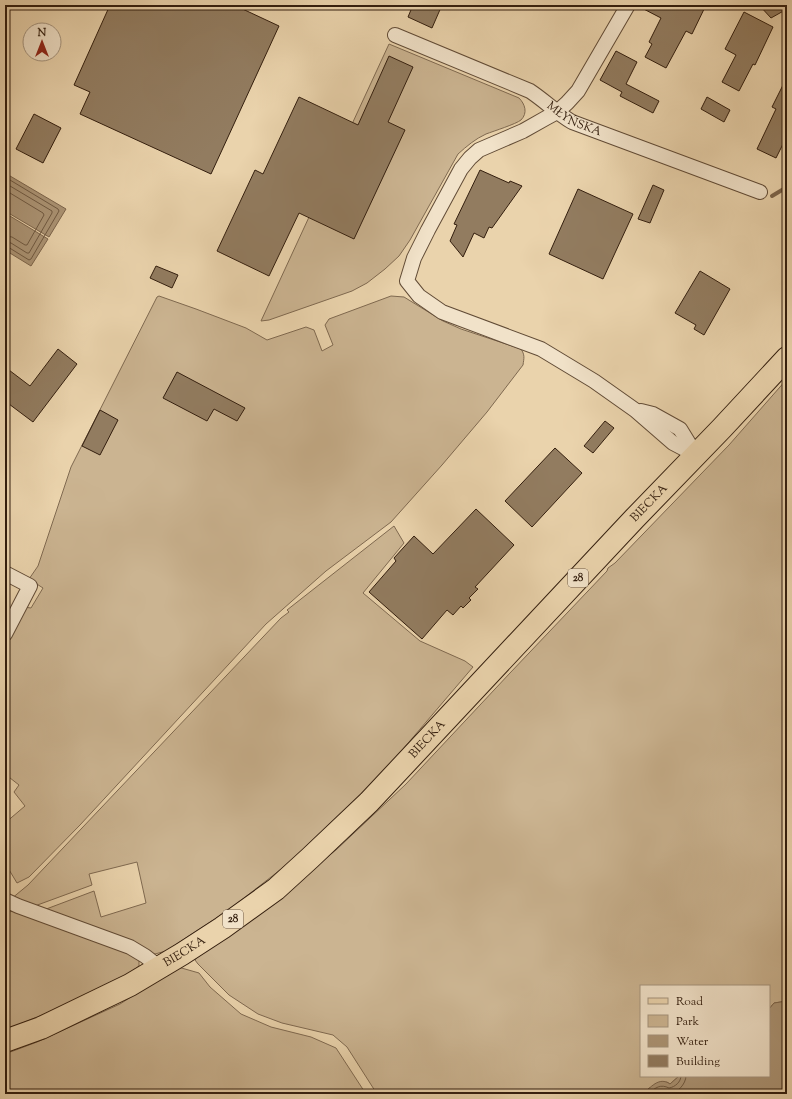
<svg xmlns="http://www.w3.org/2000/svg" width="792" height="1099" viewBox="0 0 792 1099" font-family="'Sorts Mill Goudy',serif">
  <style>
    .green { fill: #cbb491; stroke: #7f6950 }
    .water { fill: #ac9576; stroke: #7c654c }
    .lines { fill: none; stroke-linecap: round; stroke-linejoin: round }
    .shore { stroke: #705a42; stroke-width: 1 }
    .stream { stroke: #7c654c; stroke-width: 4 }
    .building { fill: #927c60; stroke: #331e0e }
    .minor-casing { stroke: #614b36; stroke-width: 16 }
    .primary-casing { stroke: #331e0e; stroke-width: 24 }
    .minor { stroke: #f1e2c9; stroke-width: 14 }
    .primary { stroke: #ead3ac; stroke-width: 22 }
    .labels { text-anchor: middle; dominant-baseline: central; stroke-width: 3; stroke-linejoin: round; paint-order: stroke }
    .shield { fill: #f1e2c9; stroke: #6c5946; stroke-width: 1 }
    .shield-label { font-size: 11px; font-weight: bold; fill: #331e0e }
    .street-label { font-size: 12px; fill: #331e0e; stroke: #f1e2c9 }
  </style>
  <rect width="100%" height="100%" fill="#ead3ac"/>
  <filter id="stains"><feTurbulence type="fractalNoise" baseFrequency=".005" numOctaves="4"/><feColorMatrix values="0 0 0 0 .2 0 0 0 0 .09 0 0 0 0 .02 0 0 0 .5 -.17"/></filter>
  <radialGradient id="worn" r=".72"><stop offset=".6" stop-color="#630" stop-opacity="0"/><stop offset="1" stop-color="#630" stop-opacity=".3"/></radialGradient>
  <g class="green">
    <path d="M389,44L519,98C525,104 528,113 521,120C516,124 494,131 486,134C475,139 467,146 458,154L410,240L399,256L385,269L367,283L352,291L269,320L261,321Z"/>
    <path d="M159,296L196,309L246,328L267,340L306,327L314,330L322,351L333,345L325,325L329,319L391,296L404,297L443,321L461,329L521,349C525,355 524,358 523,365L487,412L442,465L391,522L326,571L266,624L80,825L29,877L17,883L5,863V823L25,806L14,792L19,785L5,774V644L24,607L31,608L43,588L29,579L38,566L71,467L157,297Z"/>
    <path d="M787,379V1001L774,1003L769,1009V986H641V1076H679L670,1084L667,1082L649,1088L643,1094H377L347,1047L333,1035L282,1023L258,1014L229,995L198,964L195,960L198,955L215,945L336,850L406,784L510,673L607,571L608,568L615,563L729,445Z"/>
    <path d="M394,526L404,543L363,593L420,641L465,661L473,667L386,769L303,852L230,909L166,951L155,954L148,953L41,911L94,891L101,917L146,903L137,862L89,874L92,885L32,907L11,899L28,885L281,618L289,612L287,610Z"/>
    <path d="M18,910L99,938L139,959V966L128,974L47,1013L5,1030V913Z"/>
    <path d="M178,967L199,973L210,987L241,1014L271,1027L311,1037L336,1048L366,1094H5V1054L37,1042L120,1004Z"/>
  </g>
  <g class="water">
    <path d="M5,173L66,209L49,237L5,211Z"/>
    <path d="M5,213L48,239L31,266L5,250Z"/>
    <path d="M787,1001V1092L783,1094H643C650,1088 659,1076 670,1084L679,1076H769V1009L774,1003Z"/>
  </g>
  <g class="lines">
    <g class="shore">
      <path d="M5,177L58,209L59,211L31,259L29,260L8,247H5"/>
      <path d="M5,183L52,211V213L29,253H27L11,243L5,242"/>
      <path d="M5,190L43,213L44,215L27,245H25L12,237L5,236"/>
      <path d="M649,1094C655,1087 661,1084 669,1088C675,1087 681,1082 681,1076"/>
      <path d="M656,1094L662,1091C664,1091 667,1093 669,1093C677,1094 686,1084 686,1076"/>
    </g>
    <path class="stream" d="M772,196L787,187"/>
  </g>
  <g class="building">
    <path d="M110,5H234L279,26L211,174L80,114L90,92L74,85Z"/>
    <path d="M413,5H442L432,28L408,17Z"/>
    <path d="M636,5H706L692,34L686,31L666,68L645,57L652,44L649,42L661,18Z"/>
    <path d="M759,5H787V9L771,18Z"/>
    <path d="M744,12L773,27L755,65L753,64L739,91L722,82L736,55L725,49Z"/>
    <path d="M616,51L637,62L626,84L659,101L653,113L620,96L622,92L600,80Z"/>
    <path d="M389,56L413,67L388,122L405,130L354,239L299,213L269,276L217,251L255,170L263,174L299,97L358,125Z"/>
    <path d="M787,77V136L776,158L757,149L776,109L772,107Z"/>
    <path d="M707,97L730,110L724,122L701,109Z"/>
    <path d="M34,114L61,128L43,163L16,149Z"/>
    <path d="M480,170L509,183L510,181L522,186L492,228L489,227L484,238L474,233L463,257L450,241L457,225L454,224Z"/>
    <path d="M653,185L664,190L650,223L638,219Z"/>
    <path d="M578,189L633,214L603,279L549,254Z"/>
    <path d="M156,266L178,275L172,288L150,278Z"/>
    <path d="M700,271L730,289L704,335L694,329L696,325L675,313Z"/>
    <path d="M58,349L77,364L33,422L5,401V367L30,386Z"/>
    <path d="M177,372L245,408L237,421L214,409L207,421L163,398Z"/>
    <path d="M100,410L118,420L100,455L82,446Z"/>
    <path d="M605,421L614,428L593,453L584,446Z"/>
    <path d="M555,448L582,473L532,527L505,501Z"/>
    <path d="M476,509L514,545L475,587L478,589L469,598L471,600L463,608L461,606L453,615L447,610L422,639L369,592L396,561L394,558L414,536L433,554Z"/>
  </g>
  <g class="lines">
    <g class="minor-casing">
      <g id="minor">
        <path d="M628,5L578,91L567,103L557,112L546,118L523,131L479,150L470,158L461,169L428,230L414,258L407,281L419,296L442,312L541,349L594,381L635,410L673,443L696,455"/>
        <path id="s1" d="M395,35L530,91C545,101 557,113 572,122L760,192"/>
        <path d="M641,411L653,414L680,429L696,455"/>
        <path d="M5,573L30,586L5,634"/>
        <path d="M5,900L18,906L130,947L145,956L159,967"/>
      </g>
    </g>
    <g class="primary-casing">
      <g id="primary">
        <path id="s2" d="M5,1041L41,1028L130,985L182,954L222,928L276,889L310,858L369,802L634,519L722,428L787,358"/>
      </g>
    </g>
    <use href="#minor" class="minor"/>
    <use href="#primary" class="primary"/>
  </g>
  <g class="labels">
    <g class="shield">
      <rect x="568" y="569" width="20" height="18" rx="3"/>
      <rect x="223" y="910" width="20" height="18" rx="3"/>
    </g>
    <g class="shield-label">
      <text x="578" y="578">28</text>
      <text x="233" y="919">28</text>
    </g>
    <g class="street-label">
      <text stroke="none"><textPath href="#s1" startOffset="199">MŁYŃSKA</textPath></text>
      <text stroke="none"><textPath href="#s2" startOffset="849">BIECKA</textPath></text>
      <text stroke="none"><textPath href="#s2" startOffset="525">BIECKA</textPath></text>
      <text stroke="none"><textPath href="#s2" startOffset="201">BIECKA</textPath></text>
    </g>
  </g>
  <rect width="792" height="1099" fill="none" stroke="#ead3ac" stroke-width="20"/>
  <rect x="6" y="6" width="780" height="1087" fill="none" stroke="#331e0e" stroke-width="2"/>
  <rect x="10" y="10" width="772" height="1079" fill="none" stroke="#331e0e"/>
  <rect x="640" y="985" width="130" height="92" fill="#f1e2c9" stroke="#a5947e"/>
  <rect x="648" y="998" width="20" height="6" fill="#ead3ac" stroke="#a5947e"/>
  <text x="676" y="1005" font-size="12" fill="#331e0e">Road</text>
  <rect x="648" y="1015" width="20" height="12" fill="#cbb491" stroke="#a5947e"/>
  <text x="676" y="1025" font-size="12" fill="#331e0e">Park</text>
  <rect x="648" y="1035" width="20" height="12" fill="#ac9576" stroke="#a5947e"/>
  <text x="676" y="1045" font-size="12" fill="#331e0e">Water</text>
  <rect x="648" y="1055" width="20" height="12" fill="#927c60" stroke="#a5947e"/>
  <text x="676" y="1065" font-size="12" fill="#331e0e">Building</text>
  <g transform="translate(42 42)"><circle r="19" fill="#f1e2c9" stroke="#a5947e"/>
  <path d="M0-3L7 15L0 10L-7 15Z" fill="#8f2418"/>
  <text y="-6" font-size="11" font-weight="bold" text-anchor="middle" fill="#331e0e">N</text>
  </g>
  <rect width="100%" height="100%" filter="url(#stains)"/>
  <rect width="100%" height="100%" fill="url(#worn)"/>
</svg>
